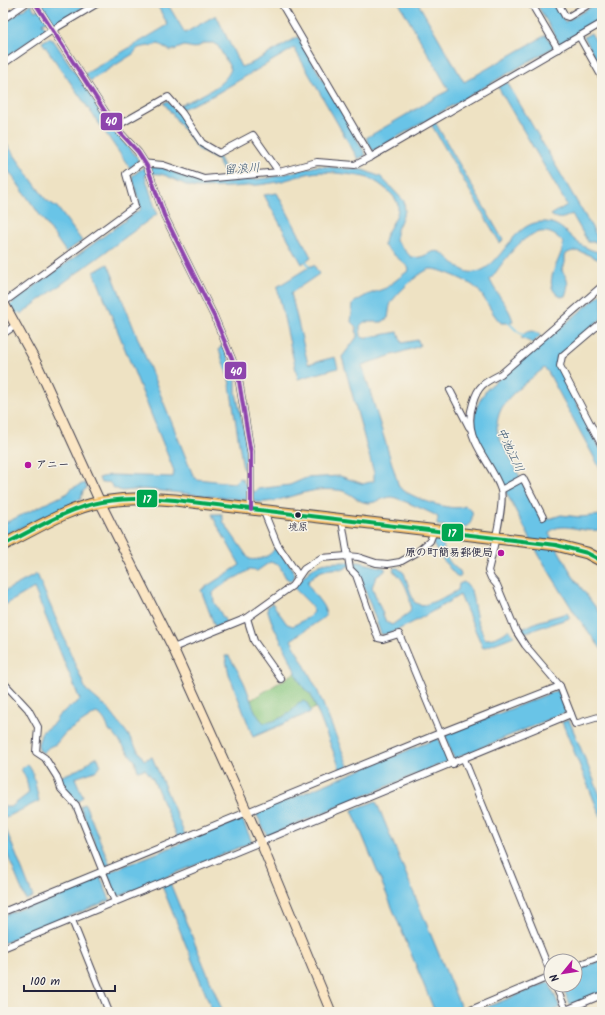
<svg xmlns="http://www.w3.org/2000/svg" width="605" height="1015" viewBox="0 0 605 1015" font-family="Kalam,'Klee One',sans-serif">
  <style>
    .green { fill: #87c77f; stroke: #54745d }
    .water { fill: #69c4e7; stroke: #467391 }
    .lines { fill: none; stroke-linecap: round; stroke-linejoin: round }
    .stream { stroke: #69c4e7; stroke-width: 2 }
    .river { stroke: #69c4e7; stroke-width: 11 }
    .street-casing { stroke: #413f4f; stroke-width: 8 }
    .secondary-casing { stroke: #413f4f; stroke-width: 11 }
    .highway-casing { stroke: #413f4f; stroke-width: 13 }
    .street { stroke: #fff; stroke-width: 6 }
    .secondary { stroke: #fbe6c4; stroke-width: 9 }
    .highway { stroke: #f5c16b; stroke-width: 11 }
    .bus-1-casing { stroke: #f7f3e8; stroke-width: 7 }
    .bus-2-casing { stroke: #f7f3e8; stroke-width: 7 }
    .bus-1 { stroke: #00a651; stroke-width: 4 }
    .bus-2 { stroke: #8e44ad; stroke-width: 4 }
    .poi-dot { fill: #b5179e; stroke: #f7f3e8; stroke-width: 1.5 }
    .bus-dot { fill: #22223b; stroke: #f7f3e8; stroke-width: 1.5 }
    .labels { text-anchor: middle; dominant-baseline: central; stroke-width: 3; stroke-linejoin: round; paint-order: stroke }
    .bus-label { font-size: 10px; fill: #22223b; stroke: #f7f3e8 }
    .poi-label { font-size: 11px; font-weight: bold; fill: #22223b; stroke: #f7f3e8; text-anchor: start }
    .water-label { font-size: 12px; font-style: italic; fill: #37536f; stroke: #f7f3e8 }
    .line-badge { stroke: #f7f3e8; stroke-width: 1.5 }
    .badge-label { font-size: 11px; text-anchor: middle; font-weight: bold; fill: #fff }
  </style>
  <rect width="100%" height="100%" fill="#f7f3e8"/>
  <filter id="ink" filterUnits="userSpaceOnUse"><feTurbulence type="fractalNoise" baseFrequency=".025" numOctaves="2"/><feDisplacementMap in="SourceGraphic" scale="8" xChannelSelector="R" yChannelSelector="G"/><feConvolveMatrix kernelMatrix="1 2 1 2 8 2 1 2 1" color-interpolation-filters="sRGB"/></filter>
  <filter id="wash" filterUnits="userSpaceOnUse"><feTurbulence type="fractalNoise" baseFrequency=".012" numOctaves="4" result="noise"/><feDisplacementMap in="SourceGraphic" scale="16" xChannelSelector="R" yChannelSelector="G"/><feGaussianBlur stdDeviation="0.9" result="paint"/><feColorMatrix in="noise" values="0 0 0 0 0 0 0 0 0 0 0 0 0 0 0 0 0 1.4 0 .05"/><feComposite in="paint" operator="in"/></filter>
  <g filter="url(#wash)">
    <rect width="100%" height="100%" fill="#eee2c3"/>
    <path class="green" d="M301,669L320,706L255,735L243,705Z"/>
    <g class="water">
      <path d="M39,3H91L52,26L48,20L42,23L46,29L3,60V24L31,4L35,11L41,8Z"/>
      <path d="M156,3H167L185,33L216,15L241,67L252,63L298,37L366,155L358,159L294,48L214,95L182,109L179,106C196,97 224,88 231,69L218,46L213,43H205L195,48L184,46L171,51L159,44L138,48L133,54L90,81L85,74L168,25Z"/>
      <path d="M399,3H418L464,82L546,35L554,47L373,151L366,138L449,90Z"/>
      <path d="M536,3H554L565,22L598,3H602V18L560,44Z"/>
      <path d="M591,33L602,52V69L584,37Z"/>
      <path d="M49,38L54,41L115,132L137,157L138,161L130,168L42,42Z"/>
      <path d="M507,82L598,238L597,242H588L572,214C564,218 559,221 551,215L567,205L498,87Z"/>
      <path d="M167,101L181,116L201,147L218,156L227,173L225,174L217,160L198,149L164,103Z"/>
      <path d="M435,122L503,240L500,243L431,124Z"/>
      <path d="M3,139L46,200L57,207L82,241L66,252L3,163Z"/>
      <path d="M317,166L363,170L381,177L404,201L405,211L396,232V241L411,257C414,257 418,258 420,257C427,256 433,249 440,252C452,258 460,275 476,272C501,268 512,222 542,222C560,221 567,235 580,244C587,249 594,251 602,253V261C590,257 576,245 565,255V263L562,271C569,280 569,286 565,296L561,297C539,285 561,262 563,245C563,241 560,239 556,236C530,218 504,262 490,280C496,294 509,306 513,321L508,323H501C490,312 485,296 476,288C470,282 439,268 431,269C422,269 395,295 391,303C389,307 389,313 388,318L382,322H364L360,326L361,336L363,338L398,332L402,343L418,340L420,346L362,365L399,487C410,497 451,513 465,506L472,511C473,522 470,528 459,527C454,531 446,535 444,541C441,552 451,566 460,571L461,576L459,578C452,573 436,551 432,542L445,528V526L437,525C437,522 439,519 437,516C434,514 396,497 392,497C384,497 376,503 368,503C358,502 352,494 343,491C335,489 320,489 312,491C293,494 275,504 255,502L253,499L248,498L246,500L144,489L122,491L114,488L109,482L101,483L99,478L110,475L173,477L174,471L94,272L108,264L192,473L196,479L234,483L239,478L243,479L244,483L248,486L249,490L255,492L257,489L290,485L306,478L340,476L363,484L374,481V473L342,357L357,337L356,327L351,322L353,303L367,295L386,288L409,270L408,267L384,246C382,231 405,215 396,200C391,192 377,181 368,178C359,175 330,172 319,172C304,173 287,181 272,183C249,187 225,187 202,188C182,190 165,166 145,176L157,214L21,314L13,302L141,209L132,176L144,167H161L196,181L215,183L269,178Z"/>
      <path d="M277,193L311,257L302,264L264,195Z"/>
      <path d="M314,265L319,274L291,293L308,364L335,357L338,368L298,379L277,287L309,267Z"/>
      <path d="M602,293V318L556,358L557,366L602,452V472L548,372L544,368C523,386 491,403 498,435L543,521L561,515L580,517L602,515V530C597,530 591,531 586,530C575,529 555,522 549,534L574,578L602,616V650L574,612L540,557L480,443C470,420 474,407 488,388Z"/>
      <path d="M533,331L541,335L533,343L521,338L526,332Z"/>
      <path d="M221,346L224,347L236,380V393L245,435L247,469L246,471L243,469L229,379L219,350Z"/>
      <path d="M85,483L87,488L83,491L81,499L3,536V524L68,493L72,488Z"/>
      <path d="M212,514H222L224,523L249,559C259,561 270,557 275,548L291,566L295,576L291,581L286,578L279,565L270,562L257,571L249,570C237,578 222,583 213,593L214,602L226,622L215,627L201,590L240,565L216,523Z"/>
      <path d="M359,562L385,568V571L376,577L372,587L386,622L392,625L410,612C413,600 404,577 393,571L394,568H398L404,573L414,602L422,606L446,597L458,590L459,584L464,582L471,590L477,620L485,639C494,639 503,635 509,629L514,636L483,648L460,595C446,603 393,637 381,634L364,587L353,566H347L345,569C330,568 317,569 308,582C311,595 326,603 326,616L291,640L316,687L349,768L341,771L311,695C297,685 294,665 286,651C279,636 271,624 267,607L272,603L287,624L293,626L309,617L314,612L310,604L294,588C317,558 324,563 359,562Z"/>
      <path d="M37,574L86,690L108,709L127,733L144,760L152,757L185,835L178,838L153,779L145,769L138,771L135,761L113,733L109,731C107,724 104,716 96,713L65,733L56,744L49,747L43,753L39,750L38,744L42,732L54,723L59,715L80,700L34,588L3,606V592Z"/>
      <path d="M567,613L570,618L520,634L518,631L537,622Z"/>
      <path d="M225,656H229C235,667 243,678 247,690C252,702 254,714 264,723C275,722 293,714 298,703L303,701L307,703L311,712L253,737L229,674Z"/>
      <path d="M558,690L566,712L454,759L445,735Z"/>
      <path d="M569,720L602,800V820L562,722Z"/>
      <path d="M438,738L448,761L267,836L256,813Z"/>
      <path d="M94,758H98L101,766L95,771L75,778L83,797L78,802L63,788L60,777L81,768Z"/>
      <path d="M28,764L33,773L39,801L3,819V805L5,807H11L29,793L26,778L21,769Z"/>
      <path d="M376,801L461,1008L452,1012H435L352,810Z"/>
      <path d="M85,804L110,865L104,867L80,806Z"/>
      <path d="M242,819L252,842L117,897L107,873Z"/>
      <path d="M3,822L33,897L26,900L3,844Z"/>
      <path d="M100,876L110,900L3,943V916Z"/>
      <path d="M170,883L223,1012H213L162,886Z"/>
      <path d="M602,960V992L570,1005L562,985H575V971Z"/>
      <path d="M549,982L560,1008L551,1012H475Z"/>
    </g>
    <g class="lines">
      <g class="stream">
        <path d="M306,261L309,266"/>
        <path d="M507,321L517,331L525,336"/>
      </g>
      <path class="river" d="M3,317L29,298"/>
    </g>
  </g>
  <g filter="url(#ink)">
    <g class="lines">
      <g class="street-casing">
        <g id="street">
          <path d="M35,3L115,127L138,152L147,166L164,215L214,316L232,359L239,381L251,454V510"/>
          <path d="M281,3L371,157L602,23"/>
          <path d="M531,3L558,49"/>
          <path d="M558,3L565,16L568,17L591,3"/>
          <path d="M3,19L26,3"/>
          <path d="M579,36L602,77"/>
          <path d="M3,64L51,31L98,3"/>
          <path d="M115,127L168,97L182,113L202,143L219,153L253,135L279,172"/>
          <path d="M3,303L135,206L126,174L141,163L163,165L204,179L279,172L317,162L355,165L371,157"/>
          <path d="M602,322L562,356L560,366L602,446"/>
          <path d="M3,334L16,325"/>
          <path d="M450,390L469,427"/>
          <path d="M501,490L523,478L543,517"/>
          <path d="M264,512L277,544L298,575"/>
          <path d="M342,521L350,569L356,575L378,638L383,639L399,634L453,764"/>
          <path d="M247,618L254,641L281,679"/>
          <path d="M173,648L247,618L292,586L304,569L321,558L347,556L358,557L376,563L388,564L400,562L416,553L430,541L434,531"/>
          <path d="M3,682L28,709L38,727L36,752L45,758L57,777L61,789L76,805L115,902"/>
          <path d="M571,714L560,686L525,645L516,631L497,585L491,578L488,571C492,554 505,505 501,490C490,458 461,439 473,403C478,385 485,382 501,374L602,286"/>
          <path d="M464,759L551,974"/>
          <path d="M3,912L440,733L560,686"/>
          <path d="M72,920L109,1012"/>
          <path d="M3,948L571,714L575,724L602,716"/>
          <path d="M575,966L602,956"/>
          <path d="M555,985L567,1012"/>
          <path d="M466,1012L551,976"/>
          <path d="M561,1012L602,995"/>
        </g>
      </g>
      <g class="secondary-casing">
        <path id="secondary" d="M3,302L37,364L100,502L173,648L261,843L331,1012"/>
      </g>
      <g class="highway-casing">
        <path id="highway" d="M3,545C34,530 67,508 102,502C126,498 150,498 175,500L556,545L587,553L602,561"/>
      </g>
      <use href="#street" class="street"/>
      <use href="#secondary" class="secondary"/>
      <use href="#highway" class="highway"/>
      <g class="bus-1-casing">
        <path id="bus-1" d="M3,545C34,530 67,508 102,502C126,498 150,498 175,500L556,545L587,553L602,561"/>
      </g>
      <g class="bus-2-casing">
        <path id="bus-2" d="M35,3L115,127L138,152L147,166L164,215L214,316L232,359L239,381L251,454V510"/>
      </g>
      <use href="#bus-1" class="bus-1"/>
      <use href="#bus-2" class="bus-2"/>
    </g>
  </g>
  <g class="poi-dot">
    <circle cx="28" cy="465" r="4"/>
    <circle cx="501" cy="553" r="4"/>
  </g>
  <circle class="bus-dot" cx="298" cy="515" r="3.5"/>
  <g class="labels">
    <g class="bus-label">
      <text x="298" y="527">境原</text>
    </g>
    <g class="poi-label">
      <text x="36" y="465">アニー</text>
      <text x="493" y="553" text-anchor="end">原の町簡易郵便局</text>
    </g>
    <g class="water-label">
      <text transform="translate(242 169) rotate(-4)">留浪川</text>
      <text transform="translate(510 450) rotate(65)">中池江川</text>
    </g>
  </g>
  <g class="line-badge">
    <rect x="100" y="112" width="23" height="19" rx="4" fill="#8e44ad"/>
    <rect x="224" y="361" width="23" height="19" rx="4" fill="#8e44ad"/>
    <rect x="136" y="489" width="22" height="19" rx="4" fill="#00a651"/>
    <rect x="441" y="523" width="23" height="19" rx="4" fill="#00a651"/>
  </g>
  <g class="badge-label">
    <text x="111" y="125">40</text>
    <text x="236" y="375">40</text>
    <text x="147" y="503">17</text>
    <text x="452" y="537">17</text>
  </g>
  <rect width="605" height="1015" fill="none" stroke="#f7f3e8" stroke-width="16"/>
  <g transform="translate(563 973) rotate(240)"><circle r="19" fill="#f7f3e8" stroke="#a29fa3"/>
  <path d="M0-3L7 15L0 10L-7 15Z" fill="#b5179e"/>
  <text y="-6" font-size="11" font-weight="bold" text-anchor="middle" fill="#22223b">N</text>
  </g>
  <path d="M24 985v6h91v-6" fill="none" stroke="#22223b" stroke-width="2"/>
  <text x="30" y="985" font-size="12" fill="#22223b" stroke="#f7f3e8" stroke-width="3" paint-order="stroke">100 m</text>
</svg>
